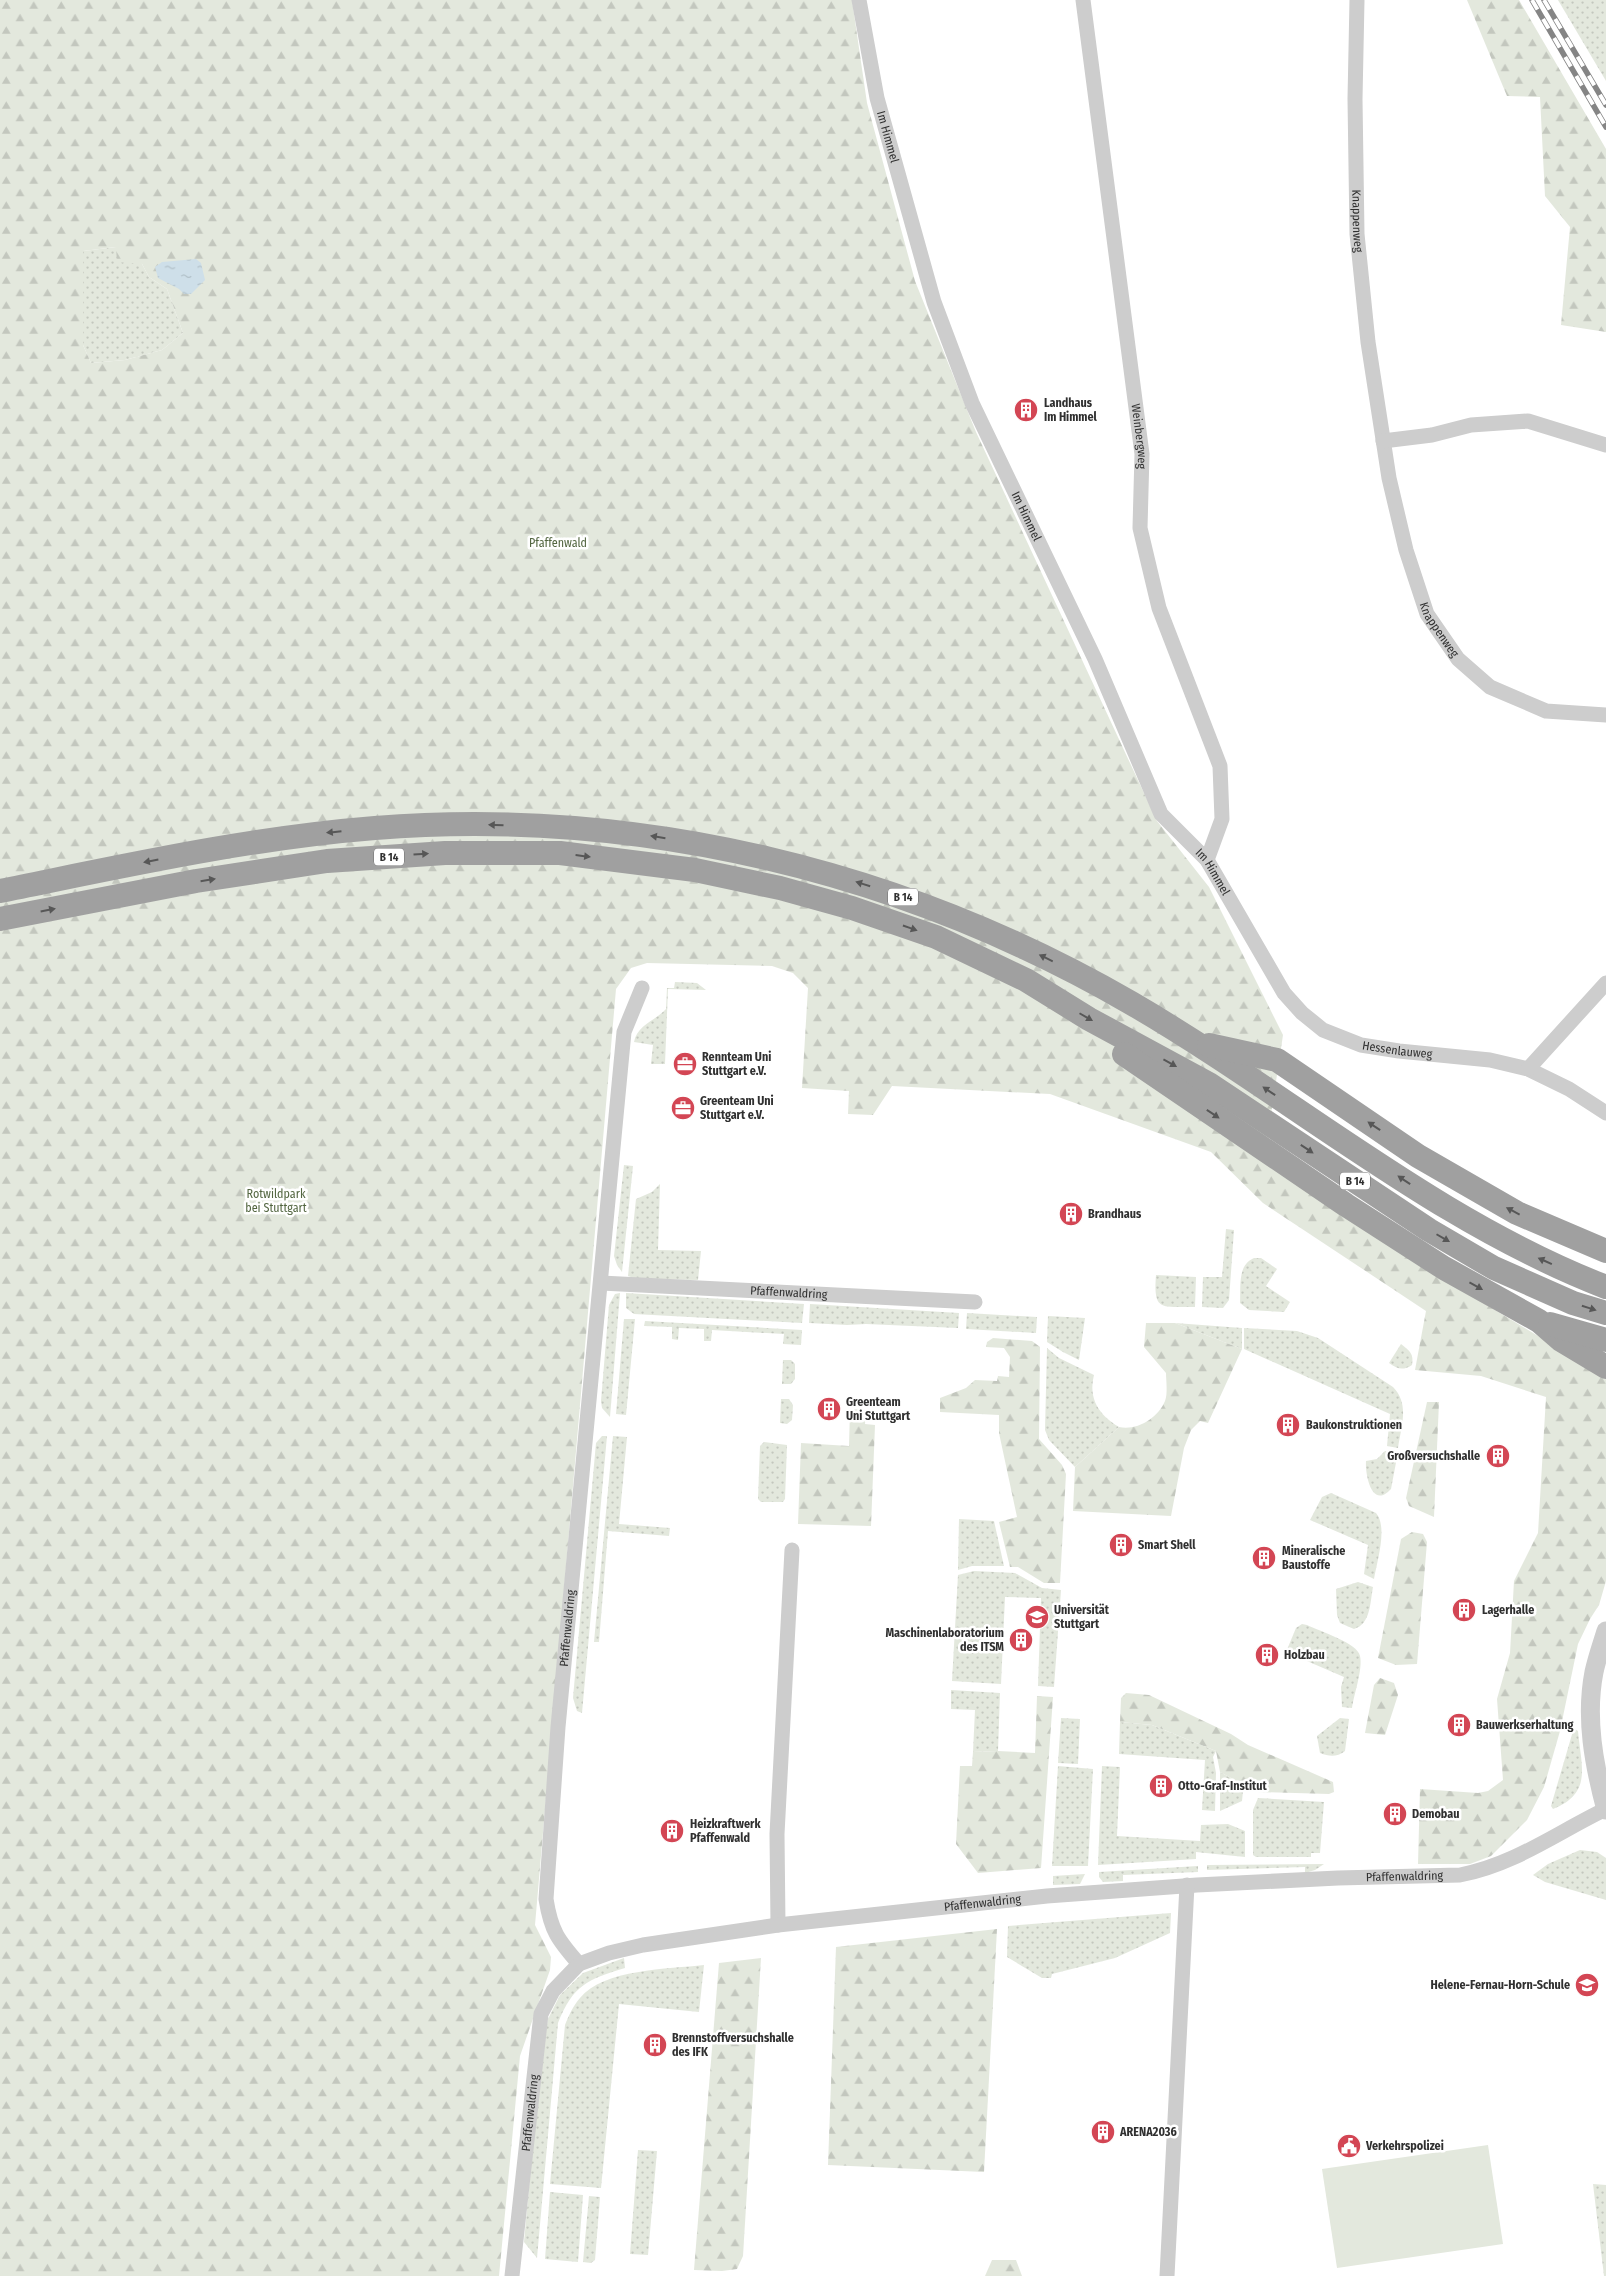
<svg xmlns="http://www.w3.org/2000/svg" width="1606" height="2276" viewBox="0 0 1606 2276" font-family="'Fira Sans Condensed',sans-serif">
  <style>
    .grass { fill: url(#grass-dots) }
    .forest { fill: url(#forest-firs); fill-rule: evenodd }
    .pitch { fill: #e3e8dd }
    .water { fill: url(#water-ripples) }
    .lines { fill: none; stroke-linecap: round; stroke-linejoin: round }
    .minor { stroke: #cdcdcd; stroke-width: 15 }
    .tertiary { stroke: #cdcdcd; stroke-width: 19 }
    .trunk { stroke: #a0a0a0; stroke-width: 24 }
    .rail-casing { stroke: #858585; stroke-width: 5.5 }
    .rail { stroke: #fff; stroke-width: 4; stroke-dasharray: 11; stroke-linecap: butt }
    .oneway { fill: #575757 }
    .labels { text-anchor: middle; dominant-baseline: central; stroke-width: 5; stroke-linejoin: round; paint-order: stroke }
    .shield { fill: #fff; stroke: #6e6e6e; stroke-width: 1 }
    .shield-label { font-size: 11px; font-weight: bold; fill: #303030 }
    .street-label { font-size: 12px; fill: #303030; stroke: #fff }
    .poi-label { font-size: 12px; font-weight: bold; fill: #303030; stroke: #fff; text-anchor: start }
    .park-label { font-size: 12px; fill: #546742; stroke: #fff }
  </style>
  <defs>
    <pattern id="grass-dots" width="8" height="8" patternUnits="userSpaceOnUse" patternTransform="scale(1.25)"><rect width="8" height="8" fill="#e3e8dd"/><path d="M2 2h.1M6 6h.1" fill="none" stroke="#c3c7be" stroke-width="1.8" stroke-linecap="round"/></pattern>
    <pattern id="forest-firs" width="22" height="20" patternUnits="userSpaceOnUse" patternTransform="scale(1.25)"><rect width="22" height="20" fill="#e3e8dd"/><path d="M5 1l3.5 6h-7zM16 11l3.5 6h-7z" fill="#c3c7be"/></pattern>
    <pattern id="water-ripples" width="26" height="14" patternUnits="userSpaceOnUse" patternTransform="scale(1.25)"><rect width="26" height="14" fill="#cedfe9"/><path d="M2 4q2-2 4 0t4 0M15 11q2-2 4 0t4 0" fill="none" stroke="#b1c0c8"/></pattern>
  </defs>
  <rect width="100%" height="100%" fill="#fff"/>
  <g class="grass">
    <path d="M1558,0H1606V81Z"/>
    <path d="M116,247L142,264L149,277L167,289L183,333L162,350L125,360L91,363L83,345V251Z"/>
    <path d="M675,982L697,983L706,990L668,989L665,1064H651L653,1045L634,1042C637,1025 655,1021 666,1009L667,988H674Z"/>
    <path d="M624,1165L633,1166L622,1272L617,1265L614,1256Z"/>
    <path d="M660,1184L658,1250L701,1251L698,1280L636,1279L628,1276L636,1199L652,1192Z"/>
    <path d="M1226,1229L1234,1230L1229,1300L1223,1308L1202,1307L1203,1277H1222Z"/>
    <path d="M1254,1258H1261L1277,1269L1266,1286L1290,1302L1284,1312L1249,1310L1240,1303C1241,1288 1237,1265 1254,1258Z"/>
    <path d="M1156,1275L1196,1277L1195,1307C1162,1306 1153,1313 1156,1275Z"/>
    <path d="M620,1293L610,1417L602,1408L601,1401L609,1305L615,1294Z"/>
    <path d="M626,1293L804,1304L802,1323L634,1314L626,1308Z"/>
    <path d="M810,1304L959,1313L958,1328L866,1324L847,1325L809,1323Z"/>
    <path d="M967,1313L1037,1317L1036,1333L966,1329Z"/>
    <path d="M1048,1316L1085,1318L1079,1360L1063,1352L1047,1342Z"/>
    <path d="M624,1319H635L626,1415L616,1414Z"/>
    <path d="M645,1321L802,1330L801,1345L783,1344L784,1334L712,1330L711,1341H704V1329L679,1328L678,1340L672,1339V1327L644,1326Z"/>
    <path d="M1175,1323L1242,1328V1349Z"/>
    <path d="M1244,1328L1297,1331L1318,1338L1393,1387C1410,1404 1401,1427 1398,1448L1387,1446L1390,1414L1244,1349Z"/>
    <path d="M1401,1344C1410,1351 1414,1354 1412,1365C1403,1371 1397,1369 1389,1363Z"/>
    <path d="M1047,1348L1059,1358L1094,1375C1088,1399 1099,1415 1119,1427L1075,1467L1049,1440L1045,1430Z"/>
    <path d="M783,1360H791L795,1364V1379L791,1384H782Z"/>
    <path d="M781,1399H789L793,1405L792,1420L787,1424L780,1423Z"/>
    <path d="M602,1436H607L582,1713L577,1711L573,1698L596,1443Z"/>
    <path d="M613,1436L627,1437L619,1524L670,1528L669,1536L608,1531L599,1642H594Z"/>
    <path d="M764,1442L787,1445L785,1499L783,1502H761L758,1499L760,1446Z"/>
    <path d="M1385,1451L1398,1452L1391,1489C1372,1510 1365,1475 1366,1461L1377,1459Z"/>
    <path d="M1331,1493L1376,1513C1388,1527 1377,1561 1374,1579L1364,1574L1368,1545L1310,1520L1322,1497Z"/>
    <path d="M959,1519L994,1521L1004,1566H972L958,1570Z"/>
    <path d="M974,1571L1015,1573L1042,1588L1061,1590L1054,1687L1038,1686L1041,1598L1005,1597L1001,1684L952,1681L958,1575Z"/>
    <path d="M1358,1582L1373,1587C1370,1602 1371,1624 1354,1629L1340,1623L1337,1615L1336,1589Z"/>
    <path d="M1302,1624L1307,1625C1319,1631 1358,1643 1360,1656C1363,1669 1354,1694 1352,1708L1342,1707L1341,1687L1344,1677L1286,1652L1296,1628Z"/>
    <path d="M951,1690L1000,1693L998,1751L973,1752L975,1710L951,1709Z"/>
    <path d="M1061,1718L1080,1719L1078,1764L1058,1763Z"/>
    <path d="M1340,1718L1349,1719L1345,1751C1337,1757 1330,1757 1320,1753L1317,1736Z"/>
    <path d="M1120,1722L1152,1725L1216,1751L1213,1757L1216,1773L1215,1811L1202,1810L1205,1760L1119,1754Z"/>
    <path d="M1575,1729L1578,1731C1581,1766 1593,1793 1553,1809L1551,1806L1573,1731Z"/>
    <path d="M1058,1766L1093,1769L1088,1866H1052Z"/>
    <path d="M1102,1766L1120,1767L1117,1836L1200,1841L1201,1825L1228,1824L1245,1831V1857L1196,1852V1859L1098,1865Z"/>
    <path d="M1220,1772L1257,1792L1243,1791L1242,1801L1220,1811Z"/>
    <path d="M1258,1798L1324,1802L1320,1853H1311V1857H1256L1253,1855V1810Z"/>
    <path d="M1580,1850L1597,1852L1606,1858V1900L1545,1882L1533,1875L1548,1864Z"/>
    <path d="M1324,1864L1315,1870L1305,1873V1867L1207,1870V1865Z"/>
    <path d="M1198,1866V1872L1123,1875V1881L1103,1882L1099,1877V1872Z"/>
    <path d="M1085,1874L1080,1884L1053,1885V1876Z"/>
    <path d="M1171,1913L1170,1933L1115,1958L1052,1974L1051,1978H1042L1007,1957L1008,1926Z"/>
    <path d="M624,1958L625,1968C588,1979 573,1985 558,2023L537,2258L524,2242L541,2057L548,2019L560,1995L583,1973Z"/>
    <path d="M704,1965L699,2012L619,2004L601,2188L550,2184L565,2025C569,2015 573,2006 580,1998C603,1969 669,1969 704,1965Z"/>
    <path d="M638,2150L657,2151L648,2255L630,2254Z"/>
    <path d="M1593,2184L1606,2185V2276H1604Z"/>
    <path d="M550,2192L583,2195L578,2262L545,2259Z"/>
    <path d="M589,2196L600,2197L595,2260L591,2263L583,2262Z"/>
  </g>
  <g class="forest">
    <path d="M0,0H852L867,103L915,281L976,432L1157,821L1209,887L1283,1035L1264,1161L1437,1275L1606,1377V1581L1599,1605L1590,1619L1578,1644L1560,1731L1544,1787L1527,1820L1491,1856L1470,1864H1418L1420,1789L1478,1793L1488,1791L1503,1780L1497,1699L1510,1653L1514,1581L1538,1533L1546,1397L1481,1376L1415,1370L1426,1311L1263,1203L1211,1152L1050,1094L892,1086L873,1115L848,1114L849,1091L802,1088L808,988L793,973L772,966L647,963L631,968L616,989L535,1925L551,1957L550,1970L520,2056L499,2276H0ZM116,247L117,262L142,264L149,277L167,289L183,333L162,350L125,360L91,363L83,345V251Z"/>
    <path d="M1467,0H1519L1606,149V332L1561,325L1570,227L1545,196L1540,97L1507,96Z"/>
    <path d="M1146,1323H1175L1242,1349L1208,1423L1200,1421L1191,1430L1184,1448L1171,1516L1073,1511L1075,1467L1119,1427C1137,1431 1158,1418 1165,1401C1168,1394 1166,1380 1166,1373L1144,1347Z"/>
    <path d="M993,1338L1032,1341L1040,1347L1039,1439L1062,1465L1066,1474L1060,1583H1044L1018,1567H1010L999,1522L1017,1517L999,1433V1415L940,1412V1398L966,1388L975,1380L997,1381L998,1376L1009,1377L1010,1357L1004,1348L986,1347L987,1342Z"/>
    <path d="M1427,1402H1439L1434,1517L1409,1506L1406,1498Z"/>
    <path d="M850,1409L866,1410L865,1424L875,1425L871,1526L798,1524L801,1443L849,1446Z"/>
    <path d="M1412,1532L1423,1534L1427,1542L1417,1664L1396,1665L1378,1658L1401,1539Z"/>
    <path d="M1380,1678L1394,1683L1398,1695L1385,1735L1365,1733L1374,1685Z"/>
    <path d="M1126,1693L1149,1695L1231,1734L1248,1745L1333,1782L1334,1792L1329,1794L1257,1792L1220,1772L1216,1751L1152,1725L1120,1722L1121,1698Z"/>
    <path d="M1037,1696L1053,1697L1041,1868L978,1873L956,1844L960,1766H972L973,1752L998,1751L1035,1753Z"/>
    <path d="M997,1929L984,2172L828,2165L836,1947Z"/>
    <path d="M761,1958L743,2256L737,2269L722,2271L694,2270L719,1963Z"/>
    <path d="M992,2260H1016L1022,2276H985Z"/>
  </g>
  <path class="pitch" d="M1488,2145L1503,2244L1337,2268L1322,2169Z"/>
  <path class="water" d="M196,259L201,263L205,280L191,294H184L179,289L158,278L155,267L162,262Z"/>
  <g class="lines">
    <g class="minor">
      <path id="s1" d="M859,0L877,98L934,302L972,403L1095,659L1161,814L1207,860L1284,993L1302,1013L1323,1030L1361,1045L1399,1051L1490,1060L1528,1069L1569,1089L1606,1113"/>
      <path id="s2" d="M1083,0L1142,454L1140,528L1159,608L1220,766L1222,819L1207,860"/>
      <path id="s3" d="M1357,0L1355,99L1357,234L1368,342L1389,478L1406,550L1427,614L1458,659L1490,687L1546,711L1606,715"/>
      <path d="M1383,441L1432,435L1471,425L1528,421L1606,445"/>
      <path d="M1528,1069L1606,983"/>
      <path id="s4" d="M601,1283L975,1302"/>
      <path d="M778,1925L777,1834L792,1550"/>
      <path id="s5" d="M579,1964C558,1940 551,1931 546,1899L558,1727L624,1032L642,988"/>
      <path id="s6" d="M512,2276L541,2014L553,1991L579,1964L609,1953L643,1945L778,1925L1047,1896L1197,1885L1338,1878L1460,1875C1514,1865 1558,1832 1606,1809"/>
      <path d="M1167,2276L1187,1885"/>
    </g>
    <path class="tertiary" d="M1606,1631C1602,1644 1597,1658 1594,1672C1585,1718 1594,1765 1606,1810"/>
    <g class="trunk">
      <path d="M0,891C124,866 249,838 375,828C639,807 903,871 1131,1003C1291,1096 1433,1220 1606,1287"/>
      <path d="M0,919L196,881L327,861L445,853H560L695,870L780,888L852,908L936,937L1026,980L1089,1019L1209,1084L1429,1230L1494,1268L1573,1303L1606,1313"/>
      <path d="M1209,1045L1277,1060L1418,1156L1517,1213L1606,1251"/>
      <path d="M1124,1054L1346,1205L1444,1268L1539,1321L1561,1340L1606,1367"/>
      <path d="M1550,1324L1606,1340"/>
    </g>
    <g class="rail-casing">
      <g id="rail">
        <path d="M1532,0L1606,127"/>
        <path d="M1544,0L1606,105"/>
      </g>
    </g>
    <use href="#rail" class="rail"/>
  </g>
  <defs><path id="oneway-solid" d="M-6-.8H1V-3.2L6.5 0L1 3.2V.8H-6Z" transform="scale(1.25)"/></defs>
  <g class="oneway">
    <use href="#oneway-solid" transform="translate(496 825) rotate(-178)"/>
    <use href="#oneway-solid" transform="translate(334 832) rotate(174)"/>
    <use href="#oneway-solid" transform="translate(658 837) rotate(-171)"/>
    <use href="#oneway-solid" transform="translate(421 854) rotate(-4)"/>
    <use href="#oneway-solid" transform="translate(583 856) rotate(7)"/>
    <use href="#oneway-solid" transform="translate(151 861) rotate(169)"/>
    <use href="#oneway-solid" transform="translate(208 880) rotate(-9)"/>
    <use href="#oneway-solid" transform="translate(863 884) rotate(-163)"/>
    <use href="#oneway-solid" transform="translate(48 910) rotate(-11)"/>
    <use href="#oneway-solid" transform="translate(910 928) rotate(19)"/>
    <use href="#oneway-solid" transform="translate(1046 958) rotate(-154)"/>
    <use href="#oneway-solid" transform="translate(1086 1017) rotate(30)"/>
    <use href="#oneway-solid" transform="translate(1170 1063) rotate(29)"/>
    <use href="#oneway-solid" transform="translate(1269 1091) rotate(-146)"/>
    <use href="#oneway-solid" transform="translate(1213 1114) rotate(34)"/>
    <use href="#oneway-solid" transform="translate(1374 1126) rotate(-146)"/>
    <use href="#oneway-solid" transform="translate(1307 1149) rotate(34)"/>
    <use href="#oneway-solid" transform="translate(1404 1180) rotate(-146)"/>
    <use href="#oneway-solid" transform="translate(1513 1211) rotate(-152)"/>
    <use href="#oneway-solid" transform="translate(1443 1238) rotate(30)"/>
    <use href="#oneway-solid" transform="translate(1545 1261) rotate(-156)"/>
    <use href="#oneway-solid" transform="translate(1476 1286) rotate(29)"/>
    <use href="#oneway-solid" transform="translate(1589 1308) rotate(18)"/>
  </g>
  <defs>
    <g id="building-disc" transform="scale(1.25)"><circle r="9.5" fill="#d34654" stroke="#fff"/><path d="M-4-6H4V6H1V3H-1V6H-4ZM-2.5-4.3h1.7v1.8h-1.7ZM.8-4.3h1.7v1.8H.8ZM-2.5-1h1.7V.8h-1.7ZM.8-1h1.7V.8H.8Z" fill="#fff"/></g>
    <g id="office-disc" transform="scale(1.25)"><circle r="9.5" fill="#d34654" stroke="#fff"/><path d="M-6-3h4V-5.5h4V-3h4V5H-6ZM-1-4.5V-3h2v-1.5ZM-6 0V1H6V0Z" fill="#fff"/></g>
    <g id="university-disc" transform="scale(1.25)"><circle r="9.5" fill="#d34654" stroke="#fff"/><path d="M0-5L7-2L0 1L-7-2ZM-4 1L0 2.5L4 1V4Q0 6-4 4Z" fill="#fff"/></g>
    <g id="school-disc" transform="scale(1.25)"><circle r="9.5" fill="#d34654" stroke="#fff"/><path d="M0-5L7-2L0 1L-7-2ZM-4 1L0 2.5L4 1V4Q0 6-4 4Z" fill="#fff"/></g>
    <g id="civic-disc" transform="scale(1.25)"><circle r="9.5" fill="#d34654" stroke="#fff"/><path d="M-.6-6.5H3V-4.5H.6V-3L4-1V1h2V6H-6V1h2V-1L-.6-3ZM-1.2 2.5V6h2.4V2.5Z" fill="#fff"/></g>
  </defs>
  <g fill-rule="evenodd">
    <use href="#building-disc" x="1026" y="410"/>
    <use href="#office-disc" x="685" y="1064"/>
    <use href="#office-disc" x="683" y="1108"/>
    <use href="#building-disc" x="1071" y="1214"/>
    <use href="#building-disc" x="829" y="1409"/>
    <use href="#building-disc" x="1288" y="1425"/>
    <use href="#building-disc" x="1498" y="1456"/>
    <use href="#building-disc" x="1121" y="1545"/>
    <use href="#building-disc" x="1264" y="1558"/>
    <use href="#building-disc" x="1464" y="1610"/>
    <use href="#university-disc" x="1037" y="1617"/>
    <use href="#building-disc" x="1021" y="1640"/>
    <use href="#building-disc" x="1267" y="1655"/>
    <use href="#building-disc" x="1459" y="1725"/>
    <use href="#building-disc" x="1161" y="1786"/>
    <use href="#building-disc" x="1395" y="1814"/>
    <use href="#building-disc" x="672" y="1831"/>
    <use href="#school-disc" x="1587" y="1985"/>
    <use href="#building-disc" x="655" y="2045"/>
    <use href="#building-disc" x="1103" y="2132"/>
    <use href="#civic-disc" x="1349" y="2146"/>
  </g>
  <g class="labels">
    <g class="shield">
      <rect x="374" y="848.5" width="30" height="17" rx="4"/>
      <rect x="888" y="888.5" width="30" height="17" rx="4"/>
      <rect x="1340" y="1172.5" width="30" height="17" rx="4"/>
    </g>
    <g class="shield-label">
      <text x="389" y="857">B 14</text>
      <text x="903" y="897">B 14</text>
      <text x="1355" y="1181">B 14</text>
    </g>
    <g class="street-label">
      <text stroke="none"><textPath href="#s1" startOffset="140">Im Himmel</textPath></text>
      <text stroke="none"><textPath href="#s3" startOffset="221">Knappenweg</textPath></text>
      <text stroke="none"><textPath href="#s2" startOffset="440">Weinbergweg</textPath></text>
      <text stroke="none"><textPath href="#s1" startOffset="545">Im Himmel</textPath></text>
      <text stroke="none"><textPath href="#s3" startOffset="641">Knappenweg</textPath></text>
      <text stroke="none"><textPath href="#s1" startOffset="950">Im Himmel</textPath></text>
      <text stroke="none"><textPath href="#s1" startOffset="1222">Hessenlauweg</textPath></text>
      <text stroke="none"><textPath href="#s4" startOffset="188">Pfaffenwaldring</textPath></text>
      <text stroke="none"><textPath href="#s5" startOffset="346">Pfaffenwaldring</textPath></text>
      <text stroke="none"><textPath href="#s6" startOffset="1159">Pfaffenwaldring</textPath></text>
      <text stroke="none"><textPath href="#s6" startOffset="736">Pfaffenwaldring</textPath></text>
      <text stroke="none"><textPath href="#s6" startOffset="164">Pfaffenwaldring</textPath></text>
    </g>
    <g class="poi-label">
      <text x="1044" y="403">Landhaus<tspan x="1044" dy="14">Im Himmel</tspan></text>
      <text x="702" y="1057">Rennteam Uni<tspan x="702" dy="14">Stuttgart e.V.</tspan></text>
      <text x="700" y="1101">Greenteam Uni<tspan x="700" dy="14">Stuttgart e.V.</tspan></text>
      <text x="1088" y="1214">Brandhaus</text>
      <text x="846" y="1402">Greenteam<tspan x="846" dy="14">Uni Stuttgart</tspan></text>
      <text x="1306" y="1425">Baukonstruktionen</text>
      <text x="1480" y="1456" text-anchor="end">Großversuchshalle</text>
      <text x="1138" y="1545">Smart Shell</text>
      <text x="1282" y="1551">Mineralische<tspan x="1282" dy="14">Baustoffe</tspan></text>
      <text x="1054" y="1610">Universität<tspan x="1054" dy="14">Stuttgart</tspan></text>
      <text x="1482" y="1610">Lagerhalle</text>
      <text x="1004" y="1633" text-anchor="end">Maschinenlaboratorium<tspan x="1004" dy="14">des ITSM</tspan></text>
      <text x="1284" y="1655">Holzbau</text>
      <text x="1476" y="1725">Bauwerkserhaltung</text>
      <text x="1178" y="1786">Otto-Graf-Institut</text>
      <text x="1412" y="1814">Demobau</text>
      <text x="690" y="1824">Heizkraftwerk<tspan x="690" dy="14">Pfaffenwald</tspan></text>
      <text x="1570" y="1985" text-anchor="end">Helene-Fernau-Horn-Schule</text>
      <text x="672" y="2038">Brennstoffversuchshalle<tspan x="672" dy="14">des IFK</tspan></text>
      <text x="1120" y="2132">ARENA2036</text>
      <text x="1366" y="2146">Verkehrspolizei</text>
    </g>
    <g class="park-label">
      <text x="558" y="543">Pfaffenwald</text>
      <text x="276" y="1194">Rotwildpark<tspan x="276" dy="14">bei Stuttgart</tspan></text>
    </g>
  </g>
</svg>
